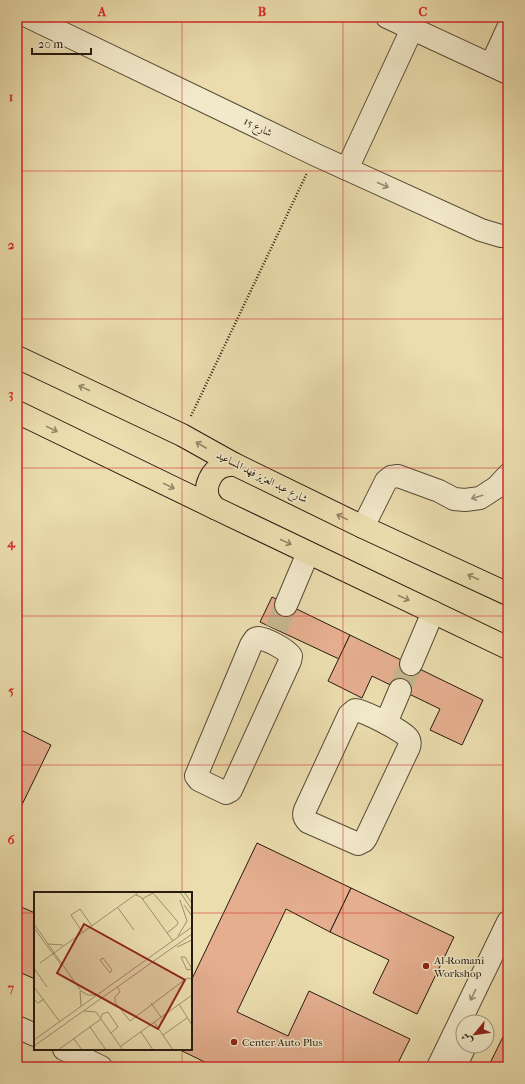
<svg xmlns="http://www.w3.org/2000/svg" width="525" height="1084" viewBox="0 0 525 1084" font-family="'IM FELL French Canon',Amiri,serif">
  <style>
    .building { fill: #e5af8f; stroke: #271a0f }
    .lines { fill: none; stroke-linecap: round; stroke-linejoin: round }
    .minor-tunnel { stroke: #c4b68e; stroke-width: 22; stroke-dasharray: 22 11; stroke-linecap: butt }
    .minor-casing { stroke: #584b37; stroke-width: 24 }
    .major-casing { stroke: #271a0f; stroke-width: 24 }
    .path { stroke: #271a0f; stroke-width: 2.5; stroke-dasharray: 1 2; stroke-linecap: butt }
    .minor { stroke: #f2e9ca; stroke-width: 22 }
    .major { stroke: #ebddae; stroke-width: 22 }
    .oneway { stroke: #978c76 }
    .oneway2 { stroke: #938566 }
    .grid { fill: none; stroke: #d62828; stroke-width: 1; stroke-opacity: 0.55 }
    .poi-dot { fill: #8f2418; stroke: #f2e9ca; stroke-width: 1.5 }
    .labels { text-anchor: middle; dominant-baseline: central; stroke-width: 3; stroke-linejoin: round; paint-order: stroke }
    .street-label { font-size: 11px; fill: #271a0f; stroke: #f2e9ca }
    .poi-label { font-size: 11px; fill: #271a0f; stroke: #f2e9ca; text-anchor: start }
    .inset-road { fill: none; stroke: #9d8f6e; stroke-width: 1 }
    .view { fill: #8f2418; fill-opacity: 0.15; stroke: #8f2418; stroke-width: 2 }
    .inset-edge { fill: none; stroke: #271a0f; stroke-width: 2 }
    .neatline { fill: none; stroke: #d62828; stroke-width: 1.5 }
    .grid-label { font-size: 13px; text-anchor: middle; font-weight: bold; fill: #d62828 }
  </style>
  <rect width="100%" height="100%" fill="#ebddae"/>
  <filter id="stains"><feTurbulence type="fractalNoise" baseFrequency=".005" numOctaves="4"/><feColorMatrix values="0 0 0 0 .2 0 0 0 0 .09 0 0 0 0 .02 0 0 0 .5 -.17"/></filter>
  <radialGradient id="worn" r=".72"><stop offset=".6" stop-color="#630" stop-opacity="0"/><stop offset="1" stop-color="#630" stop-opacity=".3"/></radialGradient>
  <g class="building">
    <path d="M272,597L350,635L339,659L260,622Z"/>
    <path d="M350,635L483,700L462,745L430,730L440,709L372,676L362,698L328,681Z"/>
    <path d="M17,728L51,745L17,815Z"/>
    <path d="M257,843L351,888L330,932L286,909L237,1012L288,1036L309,991L410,1039L396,1067H215L178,1049H191V981Z"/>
    <path d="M351,888L454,937L417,1014L373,993L389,960L330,932Z"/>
    <path d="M19,906L35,913V979L17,971V909Z"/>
    <path d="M508,1027V1067H488Z"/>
  </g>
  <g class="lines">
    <g class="minor-tunnel">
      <path d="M276,629L286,605"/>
      <path d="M400,690L411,664"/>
    </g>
    <g class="minor-casing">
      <g id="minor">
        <path d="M29,17L316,155L481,230L501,236L508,235"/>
        <path d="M387,17L508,73"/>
        <path d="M491,65L508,28"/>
        <path d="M347,169L412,29"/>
        <path d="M363,527L386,481L391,477L398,476L439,491L454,499L465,500L480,498L497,487L508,475"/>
        <path d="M286,605L308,553"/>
        <path d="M258,638C267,639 286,649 291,656L290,661L231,790L230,791L226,793L199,780L196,776L251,645L255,639Z"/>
        <path d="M411,664L433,612"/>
        <path d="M355,710C363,710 403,731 408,738C410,741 410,744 409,747L366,838L364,841L358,844L308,822C304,818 303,815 305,810L349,715Z"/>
        <path d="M386,723L400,690"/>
        <path d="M17,1027L35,1035"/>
        <path d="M64,1049L101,1067"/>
        <path d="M438,1067L508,922"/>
        <path d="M455,1067L465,1046"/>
      </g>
    </g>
    <g class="major-casing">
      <g id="major">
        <path d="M17,357L182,435L234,464L363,527L508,594"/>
        <path d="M17,412L215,508L508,648"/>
        <path d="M215,508C213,506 211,503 209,500C203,487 211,470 224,466C227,465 231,465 234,464"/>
      </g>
    </g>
    <path class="path" d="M191,416L307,173"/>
    <use href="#minor" class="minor"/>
    <use href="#major" class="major"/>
  </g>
  <defs><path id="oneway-shaft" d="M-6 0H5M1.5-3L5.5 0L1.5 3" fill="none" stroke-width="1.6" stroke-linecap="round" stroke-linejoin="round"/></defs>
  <g class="oneway">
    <use href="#oneway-shaft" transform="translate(383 185) rotate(24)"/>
    <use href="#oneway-shaft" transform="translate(477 497) rotate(163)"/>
    <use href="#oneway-shaft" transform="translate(473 995) rotate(116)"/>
  </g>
  <g class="oneway2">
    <use href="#oneway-shaft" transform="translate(84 388) rotate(-155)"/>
    <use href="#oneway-shaft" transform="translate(52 429) rotate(26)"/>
    <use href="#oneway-shaft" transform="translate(201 445) rotate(-150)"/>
    <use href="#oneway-shaft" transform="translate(169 486) rotate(26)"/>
    <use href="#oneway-shaft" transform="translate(342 517) rotate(-154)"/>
    <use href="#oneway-shaft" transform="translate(286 542) rotate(25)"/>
    <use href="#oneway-shaft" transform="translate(473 577) rotate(-155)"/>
    <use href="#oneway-shaft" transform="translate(404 598) rotate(25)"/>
  </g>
  <path class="grid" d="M182,17V893M343,17V1067M17,171H508M17,319H508M17,468H508M17,616H508M17,765H508M17,913H35M191,913H508M182,1049V1067"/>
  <g class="poi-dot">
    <circle cx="426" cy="966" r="4"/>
    <circle cx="234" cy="1042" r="4"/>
  </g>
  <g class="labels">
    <g class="street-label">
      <text transform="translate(258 127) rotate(26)">شارع 15</text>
      <text transform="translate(262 477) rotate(27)">شارع عبد العزيز فهد المساعيد</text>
    </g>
    <g class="poi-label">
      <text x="434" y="960">Al-Romani<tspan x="434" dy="13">Workshop</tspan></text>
      <text x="242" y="1042">Center Auto Plus</text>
    </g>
  </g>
  <g transform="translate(34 892)">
    <rect width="158" height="158" fill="#ebddae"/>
    <path class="inset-road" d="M146,0L158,18M150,0L158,11M102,3L107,5L139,49M108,7L119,1L144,30L143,33L133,41M150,13L158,24M84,16L100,38M0,32L47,99L54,103H62M0,36L28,74M49,41L37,23L46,17L58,34M144,44L153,29L146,8M14,52L29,53M143,55L158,48M147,65H151L158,77L153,78ZM69,66L78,78L76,81L66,68ZM6,71L105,0M0,76L13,95M83,94L86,100L81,105V110L96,129L153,86L158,87M0,95L26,130M46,99L47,114M0,107L4,111L10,107M117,111L127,125M145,112L158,133M50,119L62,120L89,158M67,126L68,122L74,120L84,135L77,141M120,130L139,158M56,135L72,158M107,140L119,158M129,143L153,126M40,147L48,158M0,148L158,35M0,154L158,42M87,154L158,103M24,158L67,127"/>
    <path class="view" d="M50,32L151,88L124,137L23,81Z"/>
    <rect width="158" height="158" class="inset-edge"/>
  </g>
  <rect width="525" height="1084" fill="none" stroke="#ebddae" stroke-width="44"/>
  <g transform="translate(475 1034) rotate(241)"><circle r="19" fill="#f2e9ca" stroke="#a1967f"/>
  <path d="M0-3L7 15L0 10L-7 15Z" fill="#8f2418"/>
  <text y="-6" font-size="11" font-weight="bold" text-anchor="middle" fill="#271a0f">ش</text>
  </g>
  <path d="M32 48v6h59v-6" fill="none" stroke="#271a0f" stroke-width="2"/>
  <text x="38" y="48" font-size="12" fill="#271a0f" stroke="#f2e9ca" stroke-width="3" paint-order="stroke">20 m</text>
  <rect x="22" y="22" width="481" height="1040" class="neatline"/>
  <g class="grid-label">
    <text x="102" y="16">A</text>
    <text x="262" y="16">B</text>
    <text x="423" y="16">C</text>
    <text x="11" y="101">1</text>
    <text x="11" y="249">2</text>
    <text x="11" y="398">3</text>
    <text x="11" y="547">4</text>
    <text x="11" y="695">5</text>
    <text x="11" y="844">6</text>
    <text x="11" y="992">7</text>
  </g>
  <rect width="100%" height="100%" filter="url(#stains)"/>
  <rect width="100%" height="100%" fill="url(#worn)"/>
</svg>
